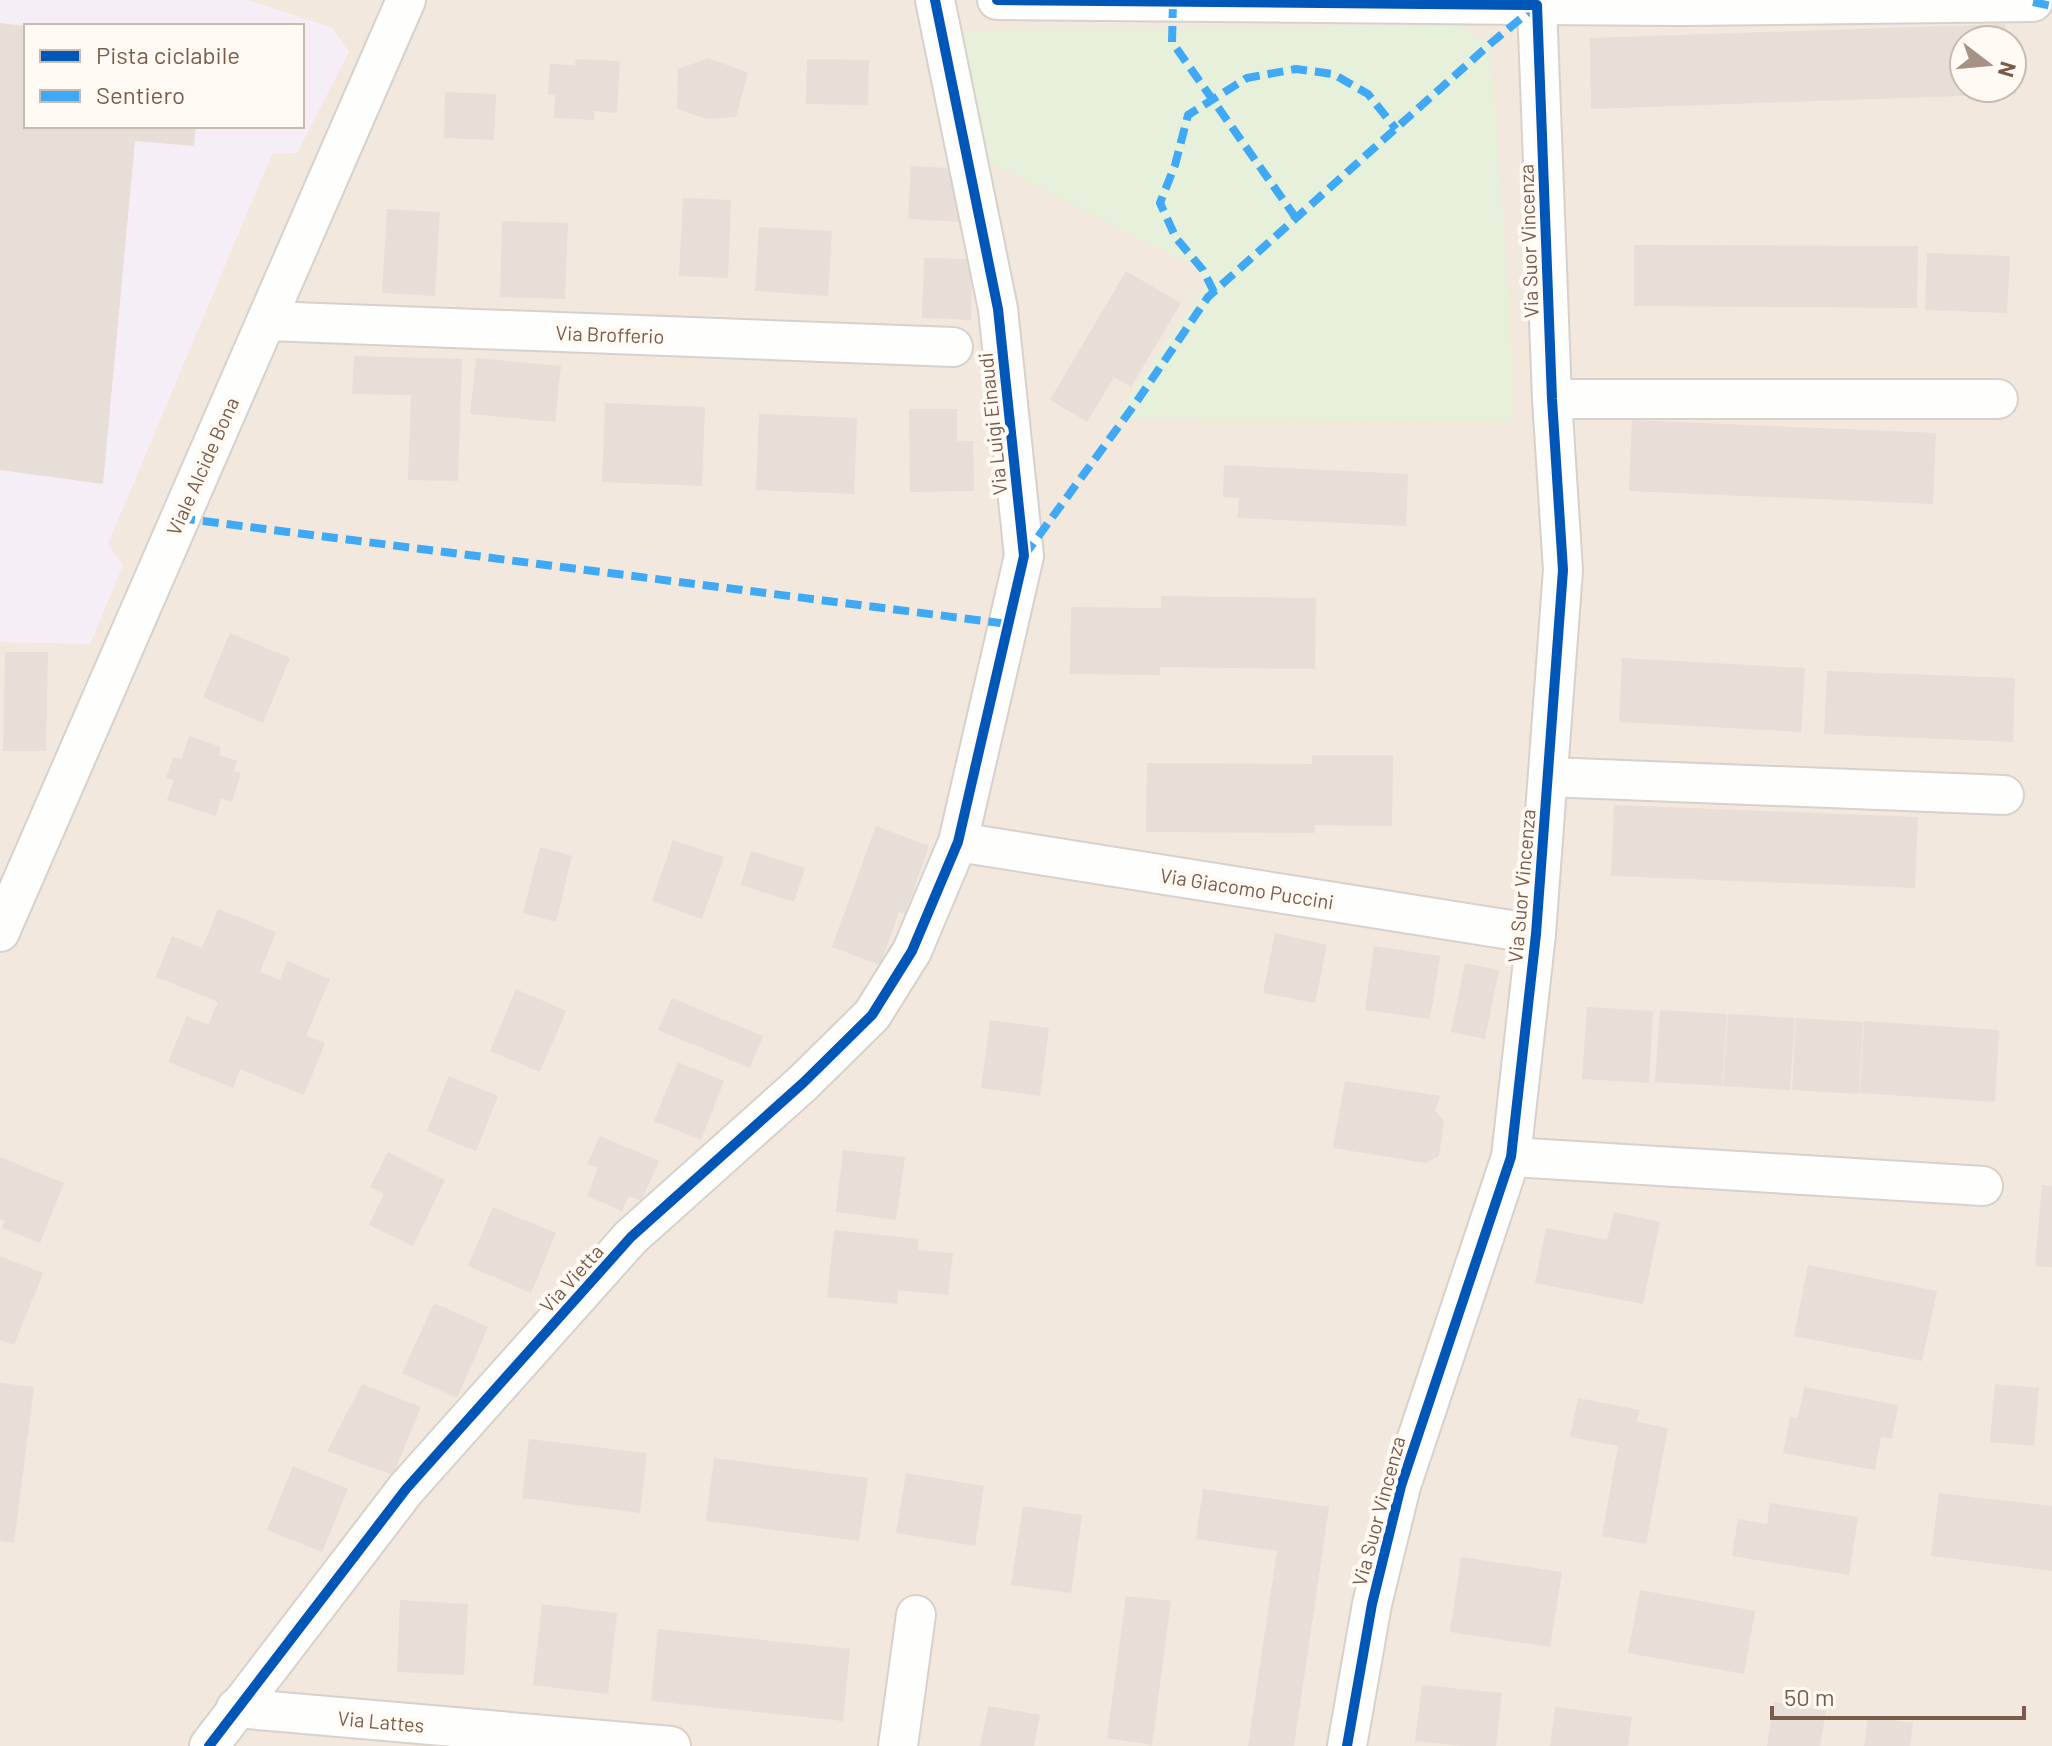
<svg xmlns="http://www.w3.org/2000/svg" width="2052" height="1746" viewBox="0 0 2052 1746" font-family="Barlow,sans-serif">
  <style>
    .residential { fill: #f2e8de; fill-rule: evenodd }
    .education { fill: #f6eef6; fill-rule: evenodd }
    .green { fill: #e7f0db }
    .building { fill: #e6ded7 }
    .lines { fill: none; stroke-linecap: round; stroke-linejoin: round }
    .minor-casing { stroke: #d7d1cb; stroke-width: 42 }
    .minor { stroke: #fefefd; stroke-width: 38 }
    .quiet { stroke: #3fa9f5; stroke-width: 8; stroke-dasharray: 16 8; stroke-linecap: butt }
    .cycleway-casing { stroke: #fffaf3; stroke-width: 15 }
    .cycleway { stroke: #0057b8; stroke-width: 10 }
    .labels { text-anchor: middle; dominant-baseline: central; stroke-width: 8; stroke-linejoin: round; paint-order: stroke }
    .street-label { font-size: 20px; fill: #7a5c4d; stroke: #fffaf3 }
  </style>
  <rect width="100%" height="100%" fill="#f9f5f0"/>
  <path class="residential" d="M0,0H2052V1746H0ZM26,26H302V126H26ZM1964,40H2012V88H1964Z"/>
  <path class="education" d="M0,0H247L333,28L349,52L297,153L272,154L108,544L123,565L90,644L0,642ZM26,26H302V126H26Z"/>
  <path class="green" d="M1457,25L1490,44L1509,301L1513,421L1112,420L1206,284L1195,267L990,162L959,31Z"/>
  <g class="building">
    <path d="M0,23L26,26V126H196L194,146L135,141L103,484L0,470Z"/>
    <path d="M2005,24V40H1964V88H2012V57H2015L2016,94L1591,109L1590,38Z"/>
    <path d="M709,58L748,73L736,117L707,119L677,109L678,69Z"/>
    <path d="M576,59L620,61L617,113L594,111V120L554,118L555,95L548,94L550,64L575,65Z"/>
    <path d="M807,59L869,60L868,105L806,104Z"/>
    <path d="M445,92L496,94L494,140L444,138Z"/>
    <path d="M911,166L963,169L960,222L908,219Z"/>
    <path d="M683,198L731,200L728,278L679,276Z"/>
    <path d="M387,209L440,212L435,296L382,293Z"/>
    <path d="M502,221L568,223L565,299L500,297Z"/>
    <path d="M759,227L832,231L828,296L755,291Z"/>
    <path d="M1634,245L1918,246L1917,308L1634,306Z"/>
    <path d="M1927,253L2010,256L2007,313L1925,310Z"/>
    <path d="M924,258L972,259L971,320L922,318Z"/>
    <path d="M1126,271L1181,303L1131,387L1114,377L1087,422L1050,400Z"/>
    <path d="M354,356L462,359L458,481L408,480L411,395L352,394Z"/>
    <path d="M476,358L561,366L555,422L470,414Z"/>
    <path d="M605,403L705,407L702,486L602,482Z"/>
    <path d="M909,409H957V441H973L974,491L910,492Z"/>
    <path d="M759,414L857,418L854,494L756,490Z"/>
    <path d="M1632,420L1936,433L1933,504L1629,491Z"/>
    <path d="M1224,465L1408,474L1406,526L1238,518L1239,498L1223,497Z"/>
    <path d="M1161,596L1316,598L1315,669L1160,667V675L1070,674L1071,607L1161,608Z"/>
    <path d="M230,633L290,658L263,723L203,697Z"/>
    <path d="M5,652H48L46,751H3Z"/>
    <path d="M1622,658L1805,668L1801,732L1619,722Z"/>
    <path d="M1827,671L2015,678L2013,742L1824,734Z"/>
    <path d="M189,736L221,747L219,755L237,761L234,771L241,773L232,802L221,798L216,816L167,800L174,780L166,778L173,757L181,759Z"/>
    <path d="M1312,755H1393L1392,826L1315,825L1314,833L1146,832L1147,763L1312,764Z"/>
    <path d="M1614,805L1918,817L1915,888L1611,876Z"/>
    <path d="M876,826L929,846L905,914L899,912L880,965L832,947Z"/>
    <path d="M673,840L724,857L702,919L652,901Z"/>
    <path d="M540,847L572,856L556,922L523,913Z"/>
    <path d="M751,851L805,868L794,902L741,885Z"/>
    <path d="M218,909L276,932L260,972L280,980L287,961L330,979L306,1036L325,1043L304,1095L240,1069L233,1088L168,1062L187,1016L208,1025L218,1002L156,977L172,936L202,948Z"/>
    <path d="M1275,933L1327,945L1315,1003L1263,993Z"/>
    <path d="M1374,946L1440,956L1430,1019L1365,1010Z"/>
    <path d="M1465,963L1499,970L1485,1039L1451,1032Z"/>
    <path d="M516,989L566,1011L540,1072L490,1051Z"/>
    <path d="M672,998L763,1036L750,1068L658,1030Z"/>
    <path d="M1587,1007L1653,1011L1649,1083L1582,1079Z"/>
    <path d="M1660,1010L1727,1014L1722,1086L1655,1082Z"/>
    <path d="M1728,1014L1795,1018L1790,1090L1723,1086Z"/>
    <path d="M1796,1018L1863,1022L1859,1094L1792,1090Z"/>
    <path d="M990,1020L1049,1028L1040,1096L981,1088Z"/>
    <path d="M1864,1021L1999,1030L1995,1102L1860,1093Z"/>
    <path d="M678,1062L724,1081L701,1140L654,1121Z"/>
    <path d="M449,1076L498,1096L476,1151L427,1131Z"/>
    <path d="M1345,1081L1440,1096L1435,1110L1444,1121L1439,1156L1426,1163L1333,1148Z"/>
    <path d="M600,1136L659,1161L641,1201L629,1196L622,1211L587,1196L598,1168L587,1164Z"/>
    <path d="M843,1150L905,1157L896,1220L836,1212Z"/>
    <path d="M388,1152L445,1180L413,1246L369,1225L384,1194L370,1187Z"/>
    <path d="M0,1157L64,1183L40,1243L2,1228L5,1221L0,1219Z"/>
    <path d="M2042,1185L2052,1186V1267L2035,1266Z"/>
    <path d="M493,1207L556,1233L531,1293L468,1266Z"/>
    <path d="M1614,1212L1660,1222L1643,1304L1535,1283L1546,1228L1607,1240Z"/>
    <path d="M834,1230L919,1239L918,1250L953,1253L948,1295L898,1290L897,1304L827,1297Z"/>
    <path d="M0,1256L43,1273L14,1345L0,1340Z"/>
    <path d="M1808,1265L1937,1291L1922,1361L1794,1336Z"/>
    <path d="M434,1303L488,1327L457,1398L402,1373Z"/>
    <path d="M0,1383L34,1387L14,1543L0,1541Z"/>
    <path d="M362,1384L421,1407L393,1475L327,1451Z"/>
    <path d="M1995,1384L2039,1388L2034,1446L1990,1442Z"/>
    <path d="M1804,1387L1898,1405L1892,1439L1881,1437L1875,1470L1783,1453L1790,1417L1798,1418Z"/>
    <path d="M1578,1398L1640,1410L1637,1422L1668,1428L1646,1544L1602,1536L1618,1446L1570,1437Z"/>
    <path d="M529,1439L647,1453L640,1513L522,1498Z"/>
    <path d="M714,1458L868,1478L859,1541L706,1521Z"/>
    <path d="M293,1466L348,1489L322,1552L267,1530Z"/>
    <path d="M906,1473L984,1486L975,1546L896,1533Z"/>
    <path d="M1203,1489L1329,1507L1294,1746H1248L1277,1551L1196,1539Z"/>
    <path d="M1939,1493L2052,1506V1571L1931,1556Z"/>
    <path d="M1770,1503L1858,1517L1849,1575L1732,1556L1738,1519L1767,1524Z"/>
    <path d="M1023,1506L1082,1515L1071,1593L1011,1585Z"/>
    <path d="M1461,1557L1562,1572L1550,1647L1450,1632Z"/>
    <path d="M1640,1590L1755,1611L1744,1674L1628,1653Z"/>
    <path d="M1126,1596L1171,1601L1152,1745L1107,1738Z"/>
    <path d="M400,1600L468,1604L464,1675L397,1672Z"/>
    <path d="M542,1604L617,1613L608,1694L533,1685Z"/>
    <path d="M658,1629L850,1649L843,1721L651,1701Z"/>
    <path d="M1422,1685L1502,1693L1496,1746H1460L1415,1741Z"/>
    <path d="M1774,1702L1826,1711L1820,1746H1767Z"/>
    <path d="M988,1706L1040,1715L1034,1746H980Z"/>
    <path d="M1555,1707L1632,1717L1628,1746H1550Z"/>
    <path d="M1868,1717L1913,1723L1910,1746H1864Z"/>
  </g>
  <g class="lines">
    <g class="minor-casing">
      <g id="minor">
        <path d="M997,0L1537,5L1552,399L1563,570L1536,934L1511,1157L1401,1486L1372,1604L1347,1746"/>
        <path d="M1537,0V5L1682,6V0"/>
        <path d="M1682,6L2033,2"/>
        <path d="M268,321L953,347"/>
        <path d="M1552,399H1998"/>
        <path d="M1548,777L2004,795"/>
        <path d="M958,842L1536,934"/>
        <path d="M0,932C133,621 272,311 406,0"/>
        <path d="M1511,1157L1983,1186"/>
        <path d="M236,1708L671,1746"/>
        <path d="M209,1746L406,1489L631,1237L803,1083L872,1015L912,951L958,842L1024,556L998,309L935,0"/>
        <path d="M898,1746L916,1615"/>
      </g>
    </g>
    <use href="#minor" class="minor"/>
    <g class="quiet">
      <path d="M1173,2L1172,42L1296,218"/>
      <path d="M2033,2L2052,6"/>
      <path d="M1214,292L1203,270L1176,238L1160,203L1175,165L1188,115L1247,78L1296,69L1333,74L1368,94L1396,129"/>
      <path d="M179,518L1008,624"/>
      <path d="M1024,556L1135,404L1208,297L1490,44L1536,6"/>
    </g>
    <g class="cycleway-casing">
      <g id="cycleway">
        <path d="M997,0L1537,5L1552,399L1563,570L1536,934L1511,1157L1401,1486L1372,1604L1347,1746"/>
        <path d="M209,1746L406,1489L631,1237L803,1083L872,1015L912,951L958,842L1024,556L998,309L935,0"/>
      </g>
    </g>
    <use href="#cycleway" class="cycleway"/>
  </g>
  <g class="labels">
    <g class="street-label">
      <text transform="translate(1528 241) rotate(-92)">Via Suor Vincenza</text>
      <text transform="translate(610 334) rotate(2)">Via Brofferio</text>
      <text transform="translate(992 424) rotate(-96)">Via Luigi Einaudi</text>
      <text transform="translate(202 466) rotate(-66)">Viale Alcide Bona</text>
      <text transform="translate(1521 886) rotate(-85)">Via Suor Vincenza</text>
      <text transform="translate(1247 888) rotate(9)">Via Giacomo Puccini</text>
      <text transform="translate(571 1278) rotate(-48)">Via Vietta</text>
      <text transform="translate(1378 1511) rotate(-75)">Via Suor Vincenza</text>
      <text transform="translate(381 1721) rotate(5)">Via Lattes</text>
    </g>
  </g>
  <rect x="24" y="24" width="280" height="104" fill="#fffaf3" stroke="#cabbb1" stroke-width="2"/>
  <rect x="40" y="50" width="40" height="12" fill="#0057b8" stroke="#cabbb1" stroke-width="2"/>
  <text x="96" y="64" font-size="24" fill="#7a5c4d">Pista ciclabile</text>
  <rect x="40" y="90" width="40" height="12" fill="#3fa9f5" stroke="#cabbb1" stroke-width="2"/>
  <text x="96" y="104" font-size="24" fill="#7a5c4d">Sentiero</text>
  <g transform="translate(1988 64) rotate(106)"><circle r="38" fill="#fffaf3" stroke="#cabbb1" stroke-width="2"/>
  <path d="M0-6L14 30L0 20L-14 30Z" fill="#a69286"/>
  <text y="-12" font-size="22" font-weight="bold" text-anchor="middle" fill="#7a5c4d">N</text>
  </g>
  <path d="M1772 1706v12h252v-12" fill="none" stroke="#7a5c4d" stroke-width="4"/>
  <text x="1784" y="1706" font-size="24" fill="#7a5c4d" stroke="#fffaf3" stroke-width="6" paint-order="stroke">50 m</text>
</svg>
